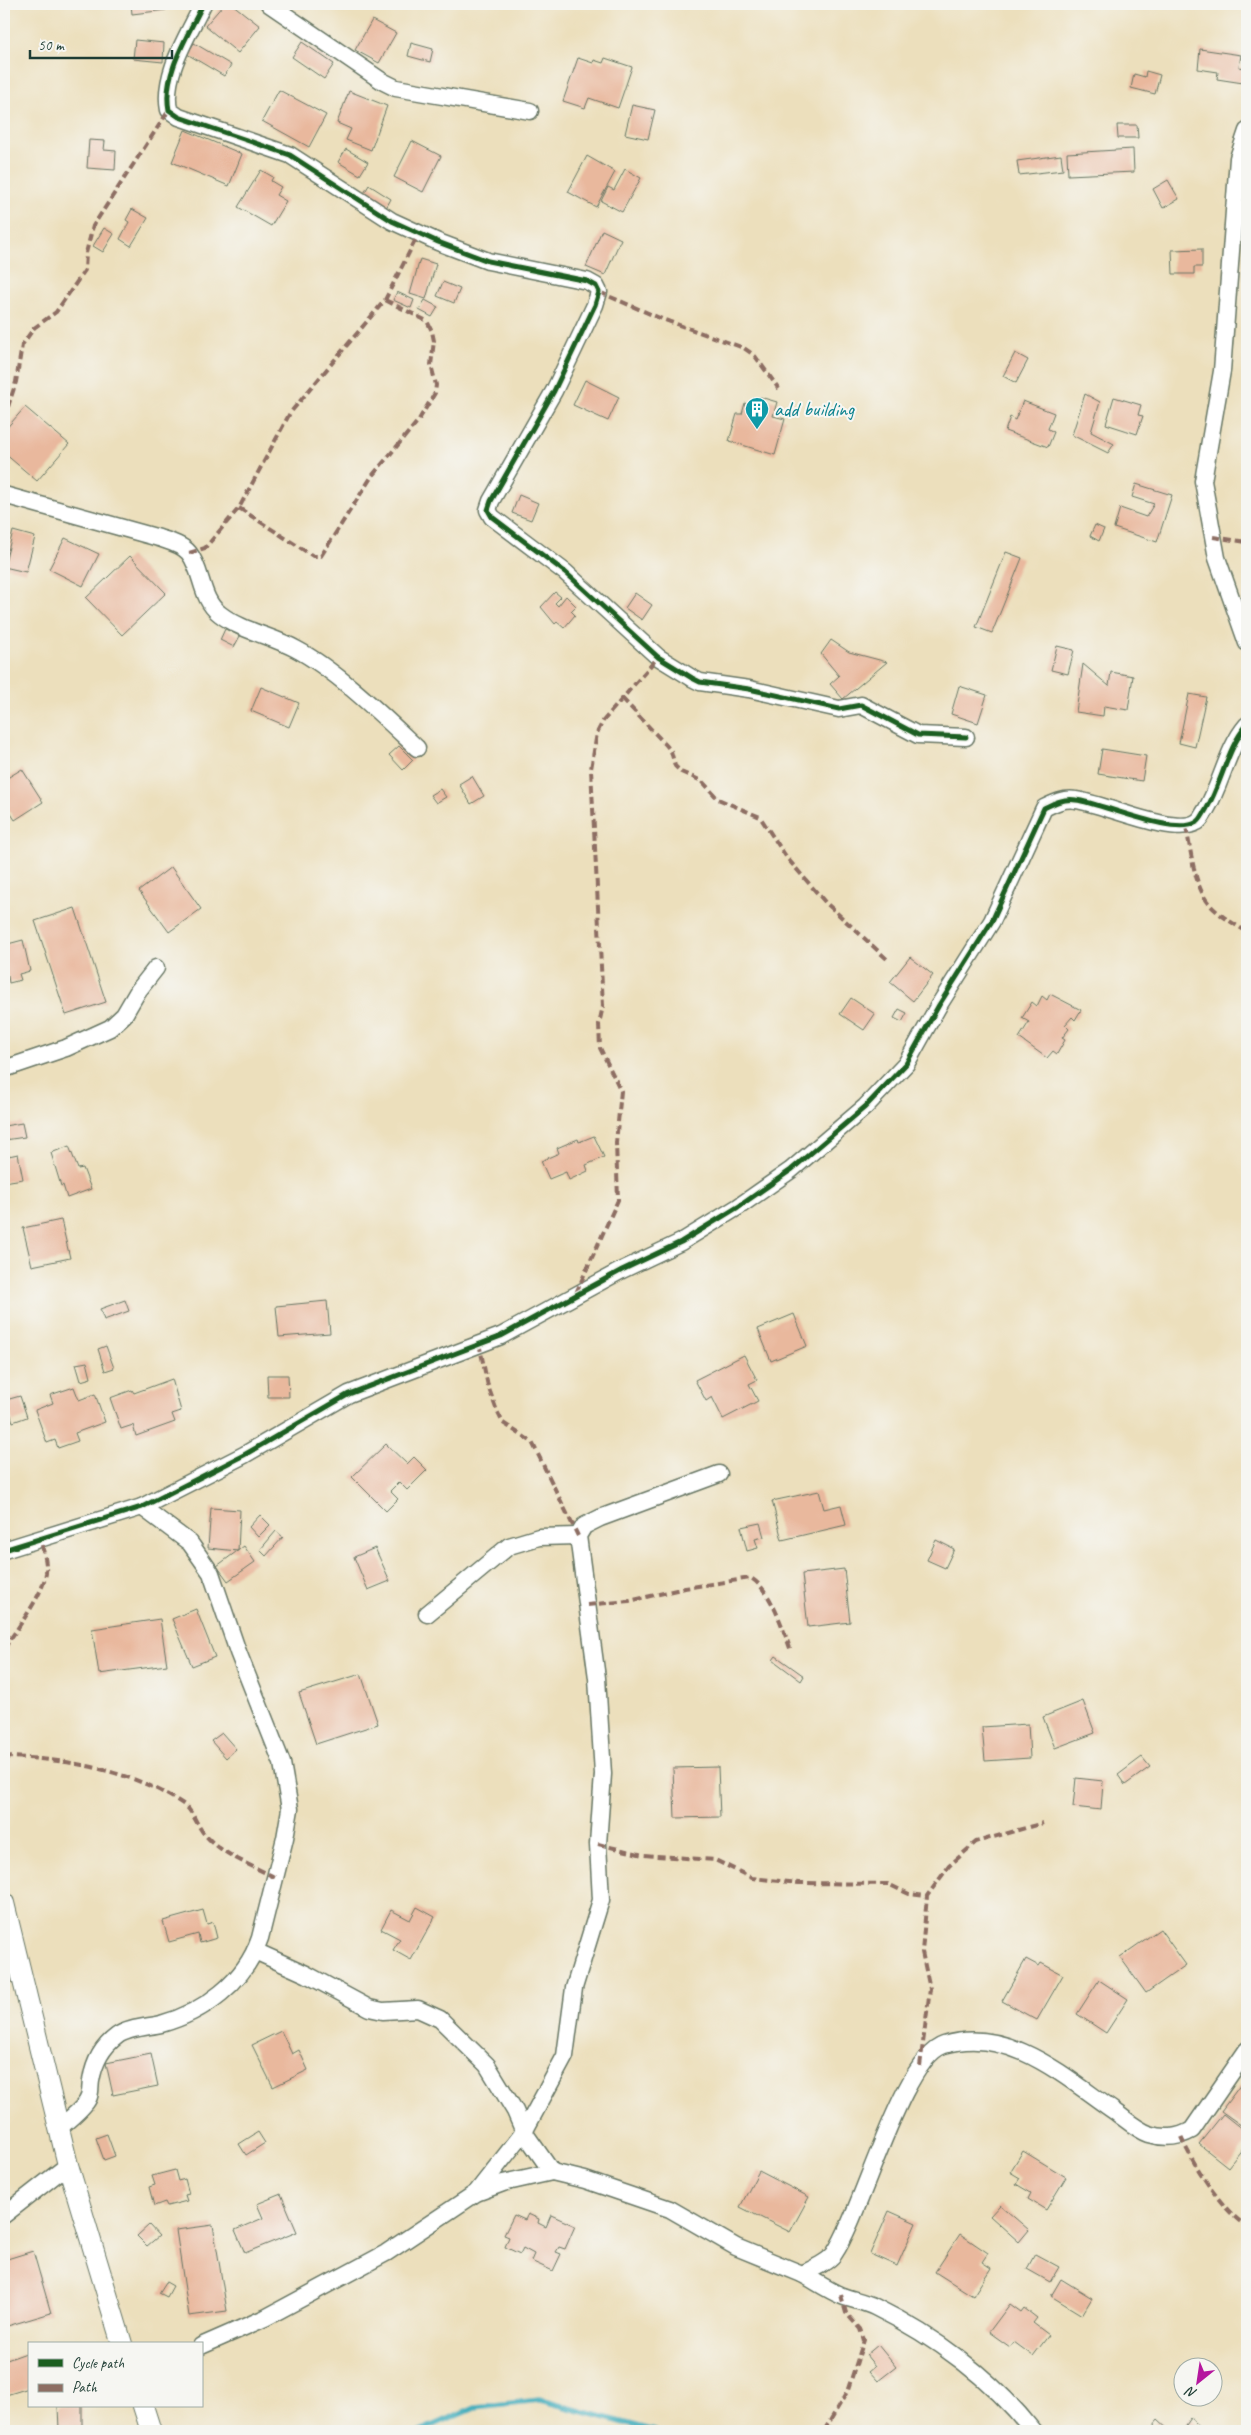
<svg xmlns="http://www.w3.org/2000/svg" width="1251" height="2435" viewBox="0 0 1251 2435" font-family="Caveat,sans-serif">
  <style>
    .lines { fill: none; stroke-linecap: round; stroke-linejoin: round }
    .stream { stroke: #3baab9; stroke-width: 5.5 }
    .building { fill: #e9b89d }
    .minor-casing { stroke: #677664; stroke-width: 19 }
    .tertiary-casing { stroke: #677664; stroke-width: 22 }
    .minor { stroke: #fff; stroke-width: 16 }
    .tertiary { stroke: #fff; stroke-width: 20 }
    .quiet { stroke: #8d6e63; stroke-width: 4; stroke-dasharray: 8 4; stroke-linecap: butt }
    .cycleway-casing { stroke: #f6f6f2; stroke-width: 8 }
    .cycleway { stroke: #1b5e20; stroke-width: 5 }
    .labels { text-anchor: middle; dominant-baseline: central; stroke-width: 4; stroke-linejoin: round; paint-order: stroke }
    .culture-label { font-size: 20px; fill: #0d838f; stroke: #f6f6f2; text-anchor: start }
  </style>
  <rect width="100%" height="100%" fill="#f6f6f2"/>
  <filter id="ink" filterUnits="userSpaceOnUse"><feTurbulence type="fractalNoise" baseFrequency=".02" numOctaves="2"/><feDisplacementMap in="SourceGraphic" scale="10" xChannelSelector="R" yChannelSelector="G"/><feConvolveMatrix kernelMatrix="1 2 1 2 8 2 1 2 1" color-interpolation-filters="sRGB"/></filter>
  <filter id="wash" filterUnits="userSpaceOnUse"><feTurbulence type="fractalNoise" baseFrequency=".0096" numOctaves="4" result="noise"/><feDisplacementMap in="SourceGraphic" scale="20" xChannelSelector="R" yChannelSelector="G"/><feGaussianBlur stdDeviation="1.12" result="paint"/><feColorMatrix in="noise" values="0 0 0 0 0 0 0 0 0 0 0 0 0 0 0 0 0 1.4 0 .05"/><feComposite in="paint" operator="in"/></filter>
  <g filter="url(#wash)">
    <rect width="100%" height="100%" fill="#ecdfbc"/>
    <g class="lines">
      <path class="stream" d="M420,2431L475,2407L540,2400L655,2431"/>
    </g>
    <g id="blocks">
      <g class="building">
        <path d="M131,4H165L166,10L132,14Z"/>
        <path d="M224,4H232L260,26L238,53L205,26Z"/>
        <path d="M372,20L396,33L379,63L355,50Z"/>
        <path d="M135,40L164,43L163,62L133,59Z"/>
        <path d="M302,42L334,64L324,79L292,57Z"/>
        <path d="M194,43L231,65L224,76L187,54Z"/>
        <path d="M411,43L433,49L430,62L408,56Z"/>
        <path d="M1200,49L1241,55L1239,67L1245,68L1243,83L1217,79L1218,72L1198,69Z"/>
        <path d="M578,58L593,63L594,60L603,63L605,58L632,67L618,108L589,98L585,108L563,101Z"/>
        <path d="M1146,71L1160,75L1155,94L1131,88L1134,74L1145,77Z"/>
        <path d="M279,90L326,115L309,147L262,121Z"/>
        <path d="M349,91L387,106L371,150L346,140L351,129L337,123Z"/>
        <path d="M632,105L655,110L648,139L625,134Z"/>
        <path d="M1117,125H1137L1138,138H1118Z"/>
        <path d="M185,130L242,154L229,186L172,162Z"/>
        <path d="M89,140L105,141L104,150L116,151L115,170L87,168Z"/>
        <path d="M412,141L441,156L423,192L394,177Z"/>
        <path d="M346,149L368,162L360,175L338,162Z"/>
        <path d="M1133,149L1134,172L1068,175L1067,153Z"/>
        <path d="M1061,155L1063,170L1019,175L1017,161Z"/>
        <path d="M587,156L615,172L596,207L568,192Z"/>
        <path d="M625,169L641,178L622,212L601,201L608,187L614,190Z"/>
        <path d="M261,170L273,177L271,181L281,187L276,195L286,201L271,226L238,207Z"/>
        <path d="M1168,180L1179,199L1163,208L1153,189Z"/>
        <path d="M369,185L391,199L386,208L363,195Z"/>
        <path d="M132,209L148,218L131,246L120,239L129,222L126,220Z"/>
        <path d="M104,228L114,234L103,252L93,246Z"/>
        <path d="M602,230L621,239L605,275L586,267Z"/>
        <path d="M1202,249V267H1194V274H1173L1172,250Z"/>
        <path d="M420,259L436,264L426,299L410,294Z"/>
        <path d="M443,282L460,289L454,303L437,296Z"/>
        <path d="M397,292L414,300L411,308L393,300Z"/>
        <path d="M425,300L438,307L432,317L419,310Z"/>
        <path d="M1015,353L1028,360L1016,383L1003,376Z"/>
        <path d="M585,380L619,397L608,421L573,405Z"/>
        <path d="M1085,394L1100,402L1091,432L1114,444L1108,453L1072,435Z"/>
        <path d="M760,397L777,402L773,416L785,419L775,455L729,441L737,414H742L745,403L756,410Z"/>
        <path d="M1114,397L1141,405L1138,415L1143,416L1137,434L1106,424Z"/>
        <path d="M1023,401L1054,413L1048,429L1054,432L1048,447L1005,431L1010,417L1015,420Z"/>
        <path d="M25,407L69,444L37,481L4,453V431Z"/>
        <path d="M1136,484L1172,495L1157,542L1114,528L1120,508L1146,517L1154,504L1132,497Z"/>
        <path d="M519,495L538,503L531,520L512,513Z"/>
        <path d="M1095,525L1104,529L1099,541L1090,536Z"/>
        <path d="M13,531L35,537L26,572L4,567Z"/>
        <path d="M65,538L99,554L83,586L49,569Z"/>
        <path d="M1006,552L1022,558L992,633L976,627Z"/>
        <path d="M130,556L166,593L122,635L86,598Z"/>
        <path d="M555,592L561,597L555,603L558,606L566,596L576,606L571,611L575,615L564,628L557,622L555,624L541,607Z"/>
        <path d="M635,593L652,605L642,620L625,608Z"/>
        <path d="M225,629L240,636L234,647L220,640Z"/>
        <path d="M831,640L849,652L887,662L843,699L830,684L839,676L821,654Z"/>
        <path d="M1057,646L1074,650L1068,674L1051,670Z"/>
        <path d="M1083,664L1109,686L1111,672L1133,676L1128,710L1104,706L1103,716L1076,712Z"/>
        <path d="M959,686L987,695L978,723L951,714Z"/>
        <path d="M261,687L299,703L289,727L251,711Z"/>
        <path d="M1189,694L1206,697L1195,747L1179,743Z"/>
        <path d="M399,746L413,760L403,770L389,755Z"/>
        <path d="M1102,749L1146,756L1142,781L1098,774Z"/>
        <path d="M22,769L43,802L15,820L4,803V780Z"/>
        <path d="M472,776L484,796L471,804L459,784Z"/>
        <path d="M440,789L446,797L436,803L430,795Z"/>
        <path d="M171,867L201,909L169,932L139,891Z"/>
        <path d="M75,908L106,1002L66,1015L35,921Z"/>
        <path d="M23,940L30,971L19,974L21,980L9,983L8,976L4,977V945Z"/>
        <path d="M910,957L933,975L913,1001L890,982Z"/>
        <path d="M1050,994L1081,1010L1075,1020L1072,1017L1065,1025L1069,1029L1062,1038L1065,1040L1057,1054L1053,1051L1047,1058L1019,1038L1029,1022L1022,1018L1032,1002L1037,1006L1042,996L1047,1000Z"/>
        <path d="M851,998L875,1014L864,1030L840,1014Z"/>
        <path d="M899,1009L907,1013L902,1022L894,1018Z"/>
        <path d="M22,1123L25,1137L5,1140L4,1126Z"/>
        <path d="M594,1136L604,1157L586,1165L588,1171L569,1180L566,1172L549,1179L541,1161L559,1153L557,1148L578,1139L579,1142Z"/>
        <path d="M69,1146L78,1169L83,1168L91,1189L67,1198L63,1185L61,1186L51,1153Z"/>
        <path d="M18,1154L23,1179L4,1182V1157Z"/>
        <path d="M61,1220L70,1258L32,1266L23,1228Z"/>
        <path d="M125,1300L129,1311L104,1320L100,1309Z"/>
        <path d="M327,1301L330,1333L279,1337L276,1306Z"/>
        <path d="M794,1314L807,1346L771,1361L758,1329Z"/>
        <path d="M106,1346L114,1368L105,1371L98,1349Z"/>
        <path d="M744,1355L757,1380L749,1384L758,1401L723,1419L712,1397L706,1401L695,1380Z"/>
        <path d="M87,1362L91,1378L81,1381L76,1364Z"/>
        <path d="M267,1375H288L289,1397H268Z"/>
        <path d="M172,1379L181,1411L172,1414L175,1422L136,1436L133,1425L121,1429L110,1398L132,1390L134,1393Z"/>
        <path d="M74,1387L79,1400L95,1394L105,1422L75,1433L78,1441L58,1448L55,1440L47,1443L35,1410L53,1403L50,1395Z"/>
        <path d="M20,1396L27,1417L13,1422L6,1400Z"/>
        <path d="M386,1444L407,1464L414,1457L427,1470L407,1490L399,1482L390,1491L398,1499L386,1511L352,1477Z"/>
        <path d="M819,1491L824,1509L841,1505L846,1525L782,1540L772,1501Z"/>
        <path d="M211,1508L240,1510L238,1551L208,1548Z"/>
        <path d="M260,1515L270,1525L258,1537L249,1527Z"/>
        <path d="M760,1523L764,1537L755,1539L758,1548L747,1551L741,1527Z"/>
        <path d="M276,1531L283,1537L266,1556L260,1550Z"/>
        <path d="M936,1540L954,1549L945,1568L927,1560Z"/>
        <path d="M244,1546L255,1562L228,1581L217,1566Z"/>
        <path d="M375,1548L390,1581L368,1590L354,1557Z"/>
        <path d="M844,1569L850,1622L808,1627L802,1574Z"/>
        <path d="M196,1609L215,1657L192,1666L172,1619Z"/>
        <path d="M160,1619L167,1665L99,1674L92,1629Z"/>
        <path d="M776,1656L804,1676L801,1681L773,1660Z"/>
        <path d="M361,1674L378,1724L316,1744L299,1693Z"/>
        <path d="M1083,1701L1095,1733L1055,1748L1043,1717Z"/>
        <path d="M1028,1724L1030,1758L985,1761L982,1727Z"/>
        <path d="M222,1733L236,1749L226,1758L211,1741Z"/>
        <path d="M1142,1757L1150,1767L1125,1785L1118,1775Z"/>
        <path d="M718,1767L720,1817L675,1818L673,1768Z"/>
        <path d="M1076,1778L1103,1781L1101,1810L1073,1807Z"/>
        <path d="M417,1907L435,1917L411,1960L393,1950L400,1939L381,1929L391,1910L410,1920Z"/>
        <path d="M203,1910L207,1924L213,1922L217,1938L200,1943L198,1934L169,1942L163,1921Z"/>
        <path d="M1160,1929L1186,1965L1146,1993L1120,1957Z"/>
        <path d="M1026,1959L1039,1966L1041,1963L1063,1975L1037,2020L1002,2001Z"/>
        <path d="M1099,1980L1128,1999L1106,2033L1077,2014Z"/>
        <path d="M281,2031L292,2054L299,2050L308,2070L273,2087L252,2045Z"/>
        <path d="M151,2054L158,2086L113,2095L106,2063Z"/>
        <path d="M1247,2076V2124L1245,2128L1221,2111Z"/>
        <path d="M1223,2114L1247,2133V2143L1228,2167L1199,2144Z"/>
        <path d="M258,2132L265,2143L246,2155L239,2144Z"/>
        <path d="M107,2134L115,2156L104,2160L96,2138Z"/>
        <path d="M1023,2151L1066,2177L1046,2210L1028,2199L1031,2193L1016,2184L1020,2178L1010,2172Z"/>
        <path d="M175,2170L178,2181L185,2179L189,2194L185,2195L187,2201L167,2206L165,2202L154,2206L149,2187L155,2185L152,2176Z"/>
        <path d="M759,2171L809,2197L790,2232L740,2207Z"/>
        <path d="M281,2194L297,2232L245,2253L235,2230L263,2218L257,2204Z"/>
        <path d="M1000,2205L1029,2230L1019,2242L990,2216Z"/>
        <path d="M889,2211L916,2223L897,2266L870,2254Z"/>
        <path d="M528,2214L539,2219L538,2223L546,2227L551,2215L575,2226L565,2249L559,2247L556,2252L561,2254L553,2271L531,2261L534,2254L523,2248L520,2254L505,2247L509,2237L504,2235L514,2215L525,2220Z"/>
        <path d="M149,2225L159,2236L147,2246L137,2236Z"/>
        <path d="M213,2225L227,2311L189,2316L176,2230Z"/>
        <path d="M960,2234L988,2253L982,2262L991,2268L973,2296L935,2272Z"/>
        <path d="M33,2251L51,2313L4,2327V2260Z"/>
        <path d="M1035,2254L1059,2267L1050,2282L1027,2269Z"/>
        <path d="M1061,2279L1092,2298L1082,2315L1051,2296Z"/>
        <path d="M166,2282L173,2286L167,2297L159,2293Z"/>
        <path d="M1010,2304L1021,2312L1024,2308L1037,2318L1033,2323L1049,2335L1033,2356L1014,2342L1010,2347L989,2332Z"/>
        <path d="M878,2345L896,2367L878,2381L869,2371L875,2366L866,2355Z"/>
        <path d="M29,2352V2388L6,2395L4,2388V2361Z"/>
        <path d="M58,2406H82V2431H59Z"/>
        <path d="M1190,2418L1206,2431H1175L1183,2428Z"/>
        <path d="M1158,2420L1170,2431H1149Z"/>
      </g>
    </g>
  </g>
  <g filter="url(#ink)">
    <use href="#blocks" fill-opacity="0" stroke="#677664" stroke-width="1"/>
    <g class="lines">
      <g class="minor-casing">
        <g id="minor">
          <path d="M203,4C188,36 162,74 169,110L179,117L290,155L392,221L438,242L488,261L587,281L596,286L599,292L595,305L554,391L491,501L488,510L492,517L565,572L658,657L692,678L700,682L749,689L839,709L861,705L918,735L966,737"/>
          <path d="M269,4L382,81L396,88L530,111"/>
          <path d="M1247,131L1238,158L1222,371L1203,481L1217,558L1247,643"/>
          <path d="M4,495L159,538C168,541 183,545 189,553C203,571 200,599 220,614C242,631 272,636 296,649C336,670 383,716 417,748"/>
          <path d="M4,1069L66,1048L110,1028L124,1015L138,991L156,968"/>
          <path d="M4,1550L142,1507L244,1455L349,1394L501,1336L622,1270L681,1242L738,1207L791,1170L865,1107L906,1064L939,1005L992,921L1044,808C1054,803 1064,798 1076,800C1102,803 1175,837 1197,822C1201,820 1203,814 1206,810C1222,783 1227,748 1247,725"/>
          <path d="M427,1614L509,1546L539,1537L578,1536"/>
          <path d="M255,1951L306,1974L369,2008L383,2011L418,2009L440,2019L487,2065L515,2111L524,2132L552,2172"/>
          <path d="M59,2128C66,2122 85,2107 88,2099C91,2094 90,2086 91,2081C94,2062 102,2047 117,2036C127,2028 148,2027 161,2024C204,2012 245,1982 260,1938L285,1838L290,1809L282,1763L238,1652L211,1573L190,1543L142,1507"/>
          <path d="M476,2193L524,2132L565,2056L574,1988L601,1900L598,1844L603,1774L597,1678L578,1536L584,1526L600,1518L719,1474"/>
          <path d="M4,2215L68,2165"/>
          <path d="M802,2274C815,2281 828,2290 842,2296C853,2300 865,2302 875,2307C934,2336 993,2379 1033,2431"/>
          <path d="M201,2346L265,2318L386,2253L476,2193L503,2183L552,2172L585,2180L670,2209L736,2247L802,2274C812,2269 827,2263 834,2254C862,2213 902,2058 944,2045C1008,2025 1065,2077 1114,2111C1124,2118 1137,2130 1149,2134C1165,2139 1178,2138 1192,2130L1247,2050"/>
        </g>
      </g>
      <g class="tertiary-casing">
        <g id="tertiary">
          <path d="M4,1903L68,2165L122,2344"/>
          <path d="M143,2406L151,2431"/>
        </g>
      </g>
      <use href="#minor" class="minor"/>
      <use href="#tertiary" class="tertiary"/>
      <g class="quiet">
        <path d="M599,292L662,319L744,348L755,356L779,389"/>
        <path d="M4,419L16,382L22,345L34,328L56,312L85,270L86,253L93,226L169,110"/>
        <path d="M239,508L313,556H321L372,476L418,421L435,393L436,385L431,365L434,341L432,331L427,321L385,300"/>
        <path d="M1213,537L1247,542"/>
        <path d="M189,553L205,548L239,508L290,413L385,300L419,233"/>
        <path d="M622,698L666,745L671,751L675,766L681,772L702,781L718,799L760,817L787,858L825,902L888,960"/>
        <path d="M1186,827C1191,850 1193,878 1205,898C1214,913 1233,923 1247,932"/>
        <path d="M576,1293L618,1200L616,1143L621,1091L600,1048L599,1024L603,1006L591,769L597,733L603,721L658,657"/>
        <path d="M479,1343L488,1386L497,1411L503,1423L532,1442L578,1536"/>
        <path d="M587,1605L629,1601L685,1588L751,1578C771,1590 783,1629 791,1651"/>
        <path d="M4,1649C16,1629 43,1596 46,1573C47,1561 43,1550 40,1538"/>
        <path d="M4,1757C63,1758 132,1770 183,1804C194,1811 197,1828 207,1837C225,1856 253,1866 276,1878"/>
        <path d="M598,1844L643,1855L715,1860L752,1878L799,1883L888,1884L909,1894L927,1896"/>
        <path d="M920,2066L930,1989L922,1952L927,1896L949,1866L976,1842L1043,1823"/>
        <path d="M1181,2137C1192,2162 1223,2213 1247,2226"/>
        <path d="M824,2431L847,2392L864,2340L860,2329L846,2313L841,2295"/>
      </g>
      <g class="cycleway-casing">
        <g id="cycleway">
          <path d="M203,4C188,36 162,74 169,110L179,117L290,155L392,221L438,242L488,261L587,281L596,286L599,292L595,305L554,391L491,501L488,510L492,517L565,572L658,657L692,678L700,682L749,689L839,709L861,705L918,735L966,737"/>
          <path d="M4,1550L142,1507L244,1455L349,1394L501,1336L622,1270L681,1242L738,1207L791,1170L865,1107L906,1064L939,1005L992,921L1044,808C1054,803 1064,798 1076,800C1102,803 1175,837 1197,822C1201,820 1203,814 1206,810C1222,783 1227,748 1247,725"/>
        </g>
      </g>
      <use href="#cycleway" class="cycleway"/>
    </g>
  </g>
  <defs>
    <g id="building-pin" transform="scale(1.25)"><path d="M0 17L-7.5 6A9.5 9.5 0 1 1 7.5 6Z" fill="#0f9aa8" stroke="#f6f6f2"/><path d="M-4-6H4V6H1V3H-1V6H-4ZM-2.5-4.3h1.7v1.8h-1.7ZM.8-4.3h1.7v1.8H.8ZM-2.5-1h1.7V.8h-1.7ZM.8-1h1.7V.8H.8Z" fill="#fff"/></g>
  </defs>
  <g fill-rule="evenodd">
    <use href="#building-pin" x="757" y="409"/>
  </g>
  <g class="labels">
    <g class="culture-label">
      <text x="774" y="409">add building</text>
    </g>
  </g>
  <rect width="1251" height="2435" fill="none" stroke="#f6f6f2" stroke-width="20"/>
  <rect x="28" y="2342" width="175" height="65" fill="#f6f6f2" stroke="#a0aca6"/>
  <rect x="38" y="2359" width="25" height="8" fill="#1b5e20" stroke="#a0aca6"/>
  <text x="72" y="2368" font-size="15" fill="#1f3d34">Cycle path</text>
  <rect x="38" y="2384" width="25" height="8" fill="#8d6e63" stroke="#a0aca6"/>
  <text x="72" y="2392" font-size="15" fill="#1f3d34">Path</text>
  <g transform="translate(1198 2382) rotate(210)"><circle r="24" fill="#f6f6f2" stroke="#a0aca6"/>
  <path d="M0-4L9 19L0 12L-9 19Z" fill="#b5179e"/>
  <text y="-8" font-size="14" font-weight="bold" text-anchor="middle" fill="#1f3d34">N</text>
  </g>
  <path d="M30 50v8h142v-8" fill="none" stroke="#1f3d34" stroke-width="2.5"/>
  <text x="38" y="50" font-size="15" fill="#1f3d34" stroke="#f6f6f2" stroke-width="4" paint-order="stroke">50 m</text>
</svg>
